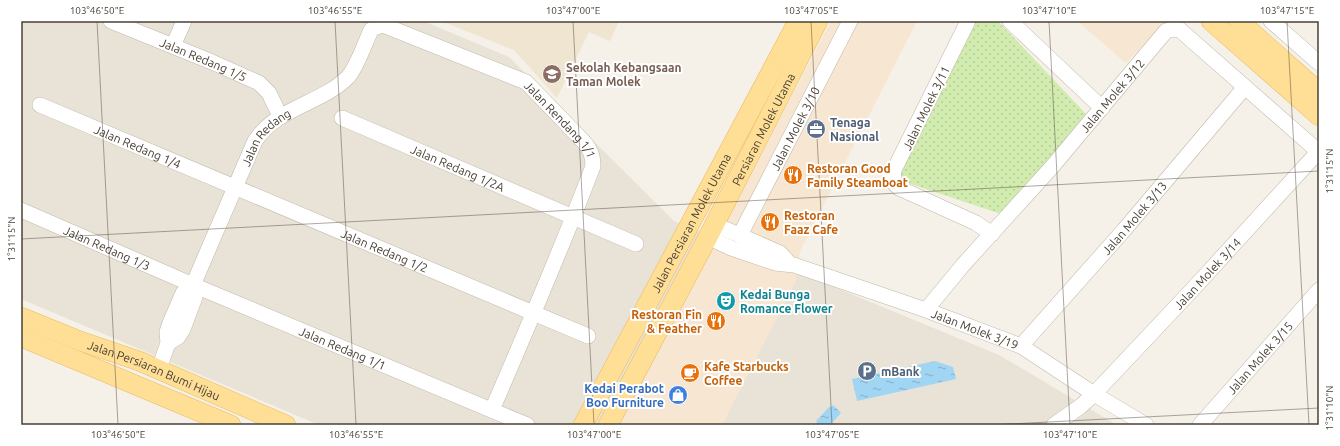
<svg xmlns="http://www.w3.org/2000/svg" width="1340" height="446" viewBox="0 0 1340 446" font-family="Ubuntu,sans-serif">
  <style>
    .residential { fill: #e9e2d6 }
    .commercial { fill: #f7e6d2 }
    .education { fill: #efe5d1 }
    .grass { fill: url(#grass-dots) }
    .water { fill: url(#water-ripples) }
    .lines { fill: none; stroke-linecap: round; stroke-linejoin: round }
    .minor-casing { stroke: #c1b8aa; stroke-width: 16 }
    .major-casing { stroke: #eabc60; stroke-width: 20 }
    .minor { stroke: #fff; stroke-width: 15 }
    .major { stroke: #ffde96; stroke-width: 19 }
    .ticks { fill: none; stroke: #494136; stroke-width: 1; stroke-opacity: 0.45 }
    .labels { text-anchor: middle; dominant-baseline: central; stroke-width: 4; stroke-linejoin: round; paint-order: stroke }
    .street-label { font-size: 12px; fill: #494136; stroke: #fff }
    .education-label { font-size: 12px; font-weight: bold; fill: #785e54; stroke: #fff; text-anchor: start }
    .service-label { font-size: 12px; font-weight: bold; fill: #4e5e75; stroke: #fff; text-anchor: start }
    .food-label { font-size: 12px; font-weight: bold; fill: #c56008; stroke: #fff; text-anchor: start }
    .culture-label { font-size: 12px; font-weight: bold; fill: #0d838f; stroke: #fff; text-anchor: start }
    .shop-label { font-size: 12px; font-weight: bold; fill: #366cbe; stroke: #fff; text-anchor: end }
    .neatline { fill: none; stroke: #494136; stroke-width: 1.5 }
    .ticks-label { font-size: 10px; text-anchor: middle; fill: #494136 }
  </style>
  <defs>
    <pattern id="grass-dots" width="8" height="8" patternUnits="userSpaceOnUse"><rect width="8" height="8" fill="#d2ebaf"/><path d="M2 2h.1M6 6h.1" fill="none" stroke="#b6cb97" stroke-width="1.8" stroke-linecap="round"/></pattern>
    <pattern id="water-ripples" width="26" height="14" patternUnits="userSpaceOnUse"><rect width="26" height="14" fill="#a1d5f4"/><path d="M2 4q2-2 4 0t4 0M15 11q2-2 4 0t4 0" fill="none" stroke="#85aec6"/></pattern>
  </defs>
  <rect width="100%" height="100%" fill="#f5f0e8"/>
  <path class="residential" d="M21,21H423L509,57L674,221L999,355L1117,425H319L21,299Z"/>
  <g class="commercial">
    <path d="M831,21H917L800,251L796,281L722,425H620Z"/>
    <path d="M1077,21H1166L1126,63Z"/>
  </g>
  <path class="education" d="M441,21H619L610,41L589,32L557,98L514,50Z"/>
  <path class="grass" d="M975,21H998L1087,115L1001,214L905,182L900,173Z"/>
  <g class="water">
    <path d="M935,361L953,367L956,379L857,401L852,379Z"/>
    <path d="M833,405L841,413L830,425H815L817,422L816,421L830,406L831,407Z"/>
  </g>
  <g class="lines">
    <g class="minor-casing">
      <g id="minor">
        <path id="s1" d="M111,21L212,62L259,83L269,93L280,116"/>
        <path d="M968,21L894,170L893,182L899,188L976,223L992,234"/>
        <path d="M1010,21L1102,108"/>
        <path d="M1271,21L1319,63"/>
        <path d="M173,46L184,21"/>
        <path id="s2" d="M40,105L588,336"/>
        <path id="s3" d="M342,118L636,244"/>
        <path id="s4" d="M21,210L193,285L527,425"/>
        <path d="M714,224L780,253L790,264"/>
        <path id="s5" d="M740,235L850,21"/>
        <path id="s6" d="M708,237L731,248L775,263L794,265L926,310L1021,346L1094,394L1146,425"/>
        <path id="s7" d="M926,310L963,265L1051,168L1166,31L1173,29L1180,30L1319,152"/>
        <path d="M168,343L178,337L183,329L195,297L193,285"/>
        <path id="s8" d="M1021,346L1124,230L1245,87"/>
        <path id="s9" d="M159,369L168,343L167,332L170,323L183,293L193,285L255,141C277,107 321,104 348,77C357,67 365,43 371,30L374,28L383,25L526,82L583,141C590,149 593,155 593,166C562,248 527,329 492,410"/>
        <path id="s10" d="M1054,425L1081,406L1094,394L1192,290L1319,151"/>
        <path id="s11" d="M1200,425L1319,290"/>
      </g>
    </g>
    <g class="major-casing">
      <g id="major">
        <path d="M1211,21L1319,116"/>
        <path d="M1239,21L1319,92"/>
        <path id="s12" d="M21,317L80,341L139,361L286,425"/>
        <path d="M21,337L231,425"/>
        <path id="s13" d="M583,425L798,21"/>
        <path id="s14" d="M608,425L708,237L818,21"/>
      </g>
    </g>
    <use href="#minor" class="minor"/>
    <use href="#major" class="major"/>
  </g>
  <path class="ticks" d="M97,21L118,425M335,21L356,425M573,21L594,425M811,21L832,425M1049,21L1070,425M1287,21L1309,425M21,239L1319,171M991,425L1319,408"/>
  <defs>
    <g id="school-disc" transform="scale(1)"><circle r="9.5" fill="#8d6e63" stroke="#fff"/><path d="M0-5L7-2L0 1L-7-2ZM-4 1L0 2.5L4 1V4Q0 6-4 4Z" fill="#fff"/></g>
    <g id="office-disc" transform="scale(1)"><circle r="9.5" fill="#5c6f8a" stroke="#fff"/><path d="M-6-3h4V-5.5h4V-3h4V5H-6ZM-1-4.5V-3h2v-1.5ZM-6 0V1H6V0Z" fill="#fff"/></g>
    <g id="restaurant-disc" transform="scale(1)"><circle r="9.5" fill="#e8710a" stroke="#fff"/><path d="M-5-6h1v4h1v-4h1v4h1v-4h1v5L-1.5 .5V6h-2V.5L-5-1ZM5-6V6H3V1.5H1.5Q1.5-4 5-6Z" fill="#fff"/></g>
    <g id="theatre-disc" transform="scale(1)"><circle r="9.5" fill="#0f9aa8" stroke="#fff"/><path d="M-5-5.5Q0-4 5-5.5V0Q5 5 0 6Q-5 5-5 0ZM-3.3-2.5H-1v1.5H-3.3ZM1-2.5H3.3v1.5H1ZM-2.8 1Q0 5.5 2.8 1Z" fill="#fff"/></g>
    <g id="parking-disc" transform="scale(1)"><circle r="9.5" fill="#5c6f8a" stroke="#fff"/><path d="M-3.5-5.5H1a3.5 3.5 0 0 1 0 7H-1V5.5H-3.5ZM-1-3.4V-.6H.8a1.4 1.4 0 0 0 0-2.8Z" fill="#fff"/></g>
    <g id="cafe-disc" transform="scale(1)"><circle r="9.5" fill="#e8710a" stroke="#fff"/><path d="M-5.5-4.5H6V0H3Q3 3.5 0 3.5H-2.5Q-5.5 3.5-5.5 0ZM3-3.2v2h1.7v-2ZM-6 4.5H4V6H-6Z" fill="#fff"/></g>
    <g id="shop-disc" transform="scale(1)"><circle r="9.5" fill="#3f7fe0" stroke="#fff"/><path d="M-5-2.5h2.3a2.7 3.5 0 0 1 5.4 0H5L5.5 6h-11ZM-1.5-2.5h3a1.5 2.3 0 0 0-3 0Z" fill="#fff"/></g>
  </defs>
  <g fill-rule="evenodd">
    <use href="#school-disc" x="552" y="74"/>
    <use href="#office-disc" x="816" y="129"/>
    <use href="#restaurant-disc" x="793" y="175"/>
    <use href="#restaurant-disc" x="770" y="222"/>
    <use href="#theatre-disc" x="726" y="301"/>
    <use href="#restaurant-disc" x="716" y="321"/>
    <use href="#parking-disc" x="867" y="371"/>
    <use href="#cafe-disc" x="690" y="373"/>
    <use href="#shop-disc" x="678" y="395"/>
  </g>
  <g class="labels">
    <g class="street-label">
      <text stroke="none"><textPath href="#s1" startOffset="100">Jalan Redang 1/5</textPath></text>
      <text stroke="none"><textPath href="#s7" startOffset="284">Jalan Molek 3/12</textPath></text>
      <text transform="translate(926 108) rotate(-64)">Jalan Molek 3/11</text>
      <text stroke="none"><textPath href="#s9" startOffset="635">Jalan Rendang 1/1</textPath></text>
      <text stroke="none"><textPath href="#s5" startOffset="120">Jalan Molek 3/10</textPath></text>
      <text stroke="none"><textPath href="#s14" startOffset="334">Persiaran Molek Utama</textPath></text>
      <text stroke="none"><textPath href="#s9" startOffset="260">Jalan Redang</textPath></text>
      <text stroke="none"><textPath href="#s2" startOffset="106">Jalan Redang 1/4</textPath></text>
      <text stroke="none"><textPath href="#s3" startOffset="126">Jalan Redang 1/2A</textPath></text>
      <text stroke="none"><textPath href="#s8" startOffset="171">Jalan Molek 3/13</textPath></text>
      <text stroke="none"><textPath href="#s13" startOffset="229">Jalan Persiaran Molek Utama</textPath></text>
      <text stroke="none"><textPath href="#s4" startOffset="94">Jalan Redang 1/3</textPath></text>
      <text stroke="none"><textPath href="#s2" startOffset="374">Jalan Redang 1/2</textPath></text>
      <text stroke="none"><textPath href="#s10" startOffset="216">Jalan Molek 3/14</textPath></text>
      <text stroke="none"><textPath href="#s6" startOffset="283">Jalan Molek 3/19</textPath></text>
      <text stroke="none"><textPath href="#s4" startOffset="350">Jalan Redang 1/1</textPath></text>
      <text stroke="none"><textPath href="#s11" startOffset="90">Jalan Molek 3/15</textPath></text>
      <text stroke="none"><textPath href="#s12" startOffset="143">Jalan Persiaran Bumi Hijau</textPath></text>
    </g>
    <g class="education-label">
      <text x="566" y="67">Sekolah Kebangsaan<tspan x="566" dy="14">Taman Molek</tspan></text>
    </g>
    <g class="service-label">
      <text x="830" y="122">Tenaga<tspan x="830" dy="14">Nasional</tspan></text>
      <text x="881" y="371">mBank</text>
    </g>
    <g class="food-label">
      <text x="807" y="168">Restoran Good<tspan x="807" dy="14">Family Steamboat</tspan></text>
      <text x="784" y="215">Restoran<tspan x="784" dy="14">Faaz Cafe</tspan></text>
      <text x="702" y="314" text-anchor="end">Restoran Fin<tspan x="702" dy="14">&amp; Feather</tspan></text>
      <text x="704" y="366">Kafe Starbucks<tspan x="704" dy="14">Coffee</tspan></text>
    </g>
    <g class="culture-label">
      <text x="740" y="294">Kedai Bunga<tspan x="740" dy="14">Romance Flower</tspan></text>
    </g>
    <g class="shop-label">
      <text x="664" y="388">Kedai Perabot<tspan x="664" dy="14">Boo Furniture</tspan></text>
    </g>
  </g>
  <rect width="1340" height="446" fill="none" stroke="#ffffff" stroke-width="44"/>
  <rect x="22" y="22" width="1296" height="402" class="neatline"/>
  <g class="ticks-label">
    <text x="97" y="14">103°46'50"E</text>
    <text x="335" y="14">103°46'55"E</text>
    <text x="573" y="14">103°47'00"E</text>
    <text x="811" y="14">103°47'05"E</text>
    <text x="1049" y="14">103°47'10"E</text>
    <text x="1287" y="14">103°47'15"E</text>
    <text transform="translate(1329 171) rotate(-90)" y="4">1°31'15"N</text>
    <text transform="translate(11 239) rotate(-90)" y="4">1°31'15"N</text>
    <text transform="translate(1329 408) rotate(-90)" y="4">1°31'10"N</text>
    <text x="118" y="438">103°46'50"E</text>
    <text x="356" y="438">103°46'55"E</text>
    <text x="594" y="438">103°47'00"E</text>
    <text x="832" y="438">103°47'05"E</text>
    <text x="1070" y="438">103°47'10"E</text>
  </g>
</svg>
